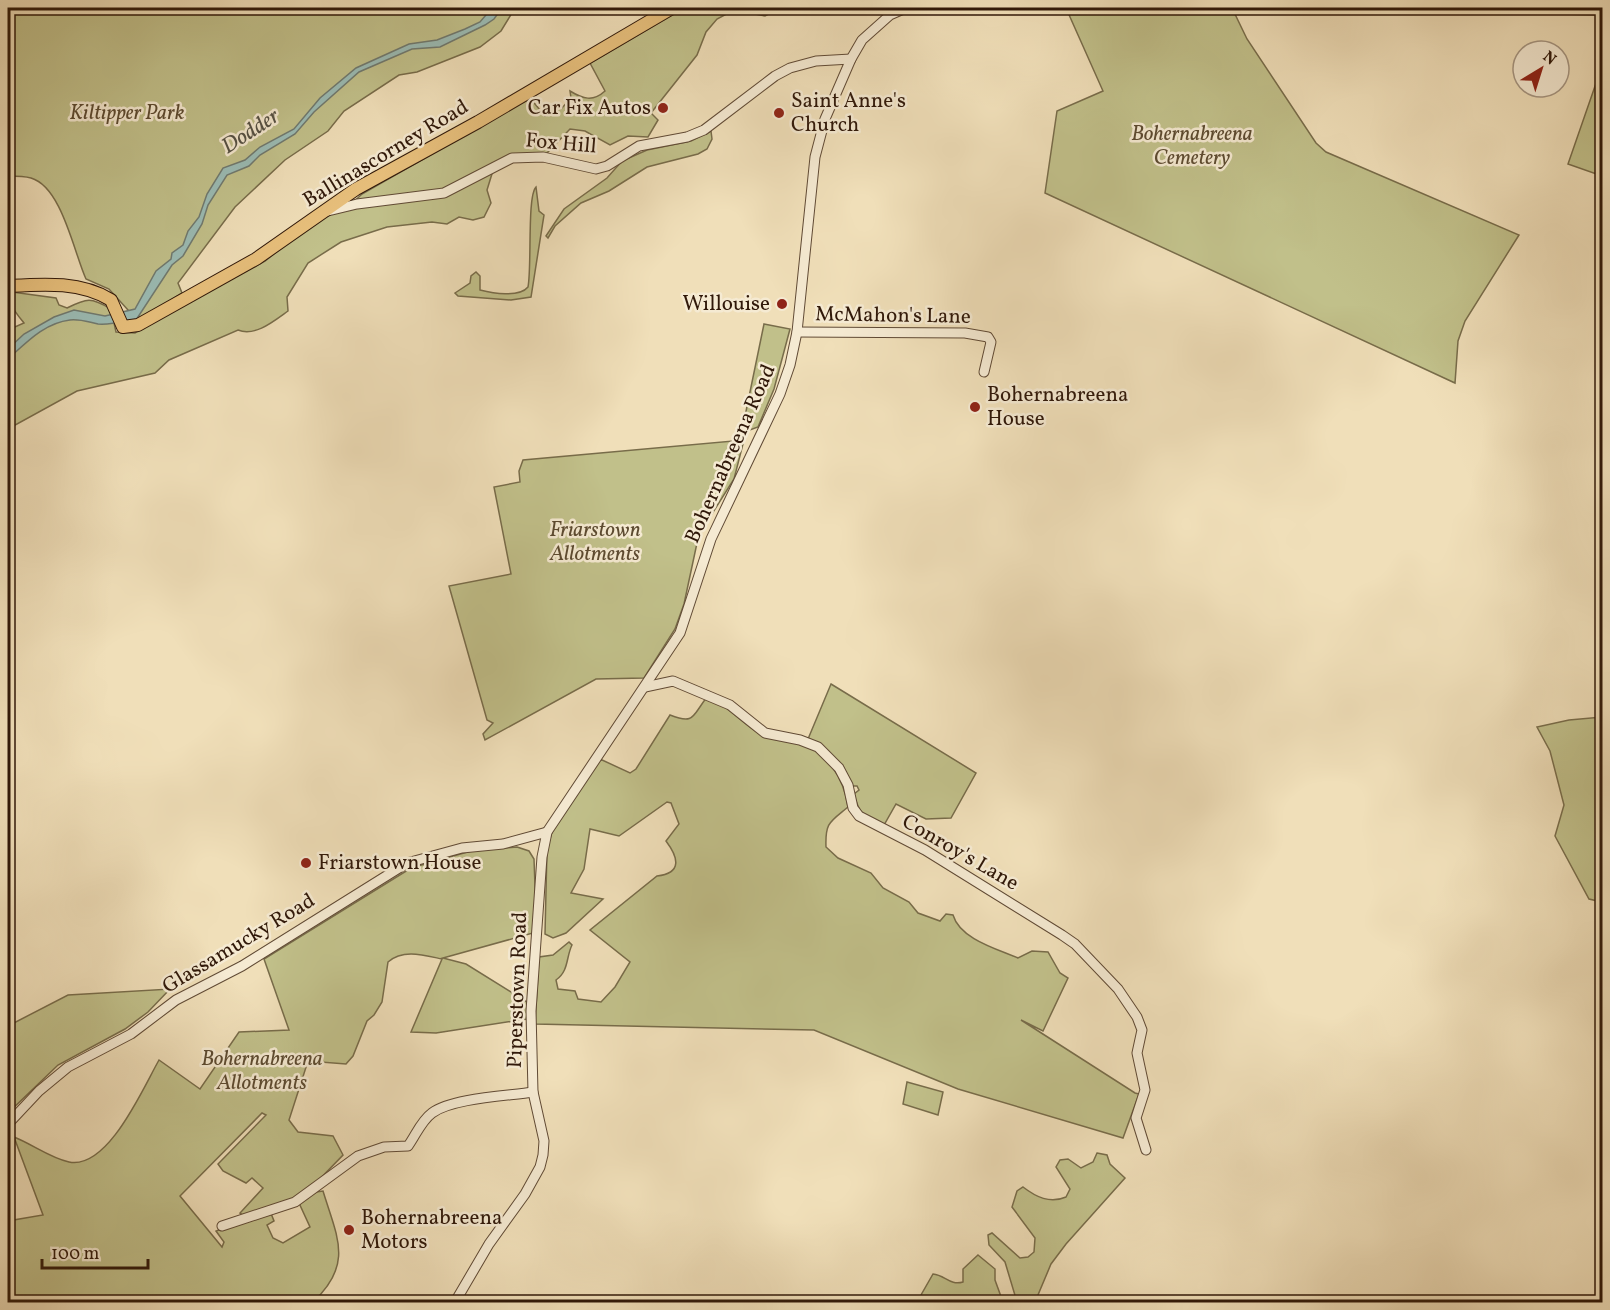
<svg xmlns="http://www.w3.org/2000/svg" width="1610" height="1310" viewBox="0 0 1610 1310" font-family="Vollkorn,serif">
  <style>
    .green { fill: #c1c08a; stroke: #786c4a; stroke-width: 1.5 }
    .water { fill: #9bbcb5; stroke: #707a70; stroke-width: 1.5 }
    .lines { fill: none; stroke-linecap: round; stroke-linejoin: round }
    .minor-casing { stroke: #604a35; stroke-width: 11 }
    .major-casing { stroke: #301809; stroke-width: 14 }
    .minor { stroke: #f5ead2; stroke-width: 9 }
    .major { stroke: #e8c07c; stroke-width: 12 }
    .poi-dot { fill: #8f2418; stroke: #f5ead2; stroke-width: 2 }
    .labels { text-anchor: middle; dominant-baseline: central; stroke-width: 5; stroke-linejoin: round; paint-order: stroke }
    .poi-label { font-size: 21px; fill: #301809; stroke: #f5ead2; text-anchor: start }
    .park-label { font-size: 21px; font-style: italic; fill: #5c4a30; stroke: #f5ead2 }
    .street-label { font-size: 21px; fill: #301809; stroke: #f5ead2 }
    .water-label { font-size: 22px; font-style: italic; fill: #555145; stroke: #f5ead2 }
  </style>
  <rect width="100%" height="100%" fill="#f0dfb9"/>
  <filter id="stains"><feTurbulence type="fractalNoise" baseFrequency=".00333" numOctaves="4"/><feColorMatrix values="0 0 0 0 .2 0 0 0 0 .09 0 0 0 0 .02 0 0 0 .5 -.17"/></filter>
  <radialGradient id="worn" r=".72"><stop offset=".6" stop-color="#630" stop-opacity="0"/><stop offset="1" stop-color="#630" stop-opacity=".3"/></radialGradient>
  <g class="green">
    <path d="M8,8H515L501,31L480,47L417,72L399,75L344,111L328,131L285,160L235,207L178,283L182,293L138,321L109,289L86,279C74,253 62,187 31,178C24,176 15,176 8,176Z"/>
    <path d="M684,8H780L765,16L734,10L717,19L706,32L697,55L651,113L658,120L648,137L628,136L610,145L585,131L570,129L547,153L495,164L487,190L491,203L484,217L473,220L459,217L447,224L432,222L387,227L341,242L308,263L287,297L288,311C274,321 255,337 238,330L169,360L155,373L77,391L8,429V330L24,323C16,313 8,305 12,292L56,298L59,305L67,308C87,298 91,297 111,309L116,332L135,333L170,311L265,261L300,233L324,217L348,207L362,194L530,98L545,116L562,108L571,98L570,91C583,99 593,102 605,91L590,63Z"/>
    <path d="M1066,8H1232L1247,39L1316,143L1326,152L1519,235L1465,321L1458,341L1455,383L1045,193L1057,111L1103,91Z"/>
    <path d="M1470,8H1602V15L1470,12Z"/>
    <path d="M1602,66V176L1568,164Z"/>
    <path d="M711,131L712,139L707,149L698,154L647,167L609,191L581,203L555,226L548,238L546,236L564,209L607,178L622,161L647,150L691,141Z"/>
    <path d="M536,187L539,211L544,215L531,297L511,300L458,296L455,293L470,283L471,276L476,272L480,276V290C492,293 519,298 528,287C532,266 527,196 536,187Z"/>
    <path d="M764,324L790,329L774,389L758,427L747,431L744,421Z"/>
    <path d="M744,440L734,479L703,528L697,543L684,604L675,629L644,678L596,679L485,740L483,734L493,723L487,720L449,586L511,574L494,487L520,482L519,471L523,460Z"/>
    <path d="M831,684L976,773L951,818L926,819L896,804L884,825C865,817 859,815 854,794L859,790L857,786H852L808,739Z"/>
    <path d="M707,697C728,705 741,723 760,734C772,740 784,740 796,743C827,749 844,779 848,807C830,822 825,822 826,847L838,858L871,873L883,888L909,902L918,913L940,921L946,914L953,915C960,939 997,949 1018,958L1032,951L1048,952L1060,973L1068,978L1043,1031L1021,1020L1135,1093L1139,1094L1123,1138L958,1089L814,1030L535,1024L539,957L553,955L569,942L572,945C566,957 569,971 556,980L558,989L575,991L578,999L601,1002L615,987L630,962L590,930L657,876C683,873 678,857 666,841L679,824L671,803L667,802L619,836L590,829L584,869L571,893L603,899L566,933L553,938L545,934L547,849L552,832L600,759L630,773L636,769L670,715C695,725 692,716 707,697Z"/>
    <path d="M1602,717V902L1589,899L1555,836L1564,805L1550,751L1537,727L1569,720Z"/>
    <path d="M517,847L529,851L534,859L536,913L533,933L443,958L466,964L527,1002V1019L436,1033L411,1032L442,959C423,955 403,949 388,962L382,1002L374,1015L367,1021L353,1056L346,1064L308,1061L289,1120L298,1132L333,1136L343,1155L313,1186L293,1199L243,1215L240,1213L263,1188L252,1178L246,1183L223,1171L218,1164L266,1115L262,1113L180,1196L222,1247L224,1242L216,1231L270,1211L274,1221L267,1225L273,1238L283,1243L310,1227L299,1203L316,1192L323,1191C337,1237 354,1264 313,1302H241L232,1297L227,1302H8V1221L43,1215L14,1137C32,1144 50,1158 69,1162C108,1170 143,1088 159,1060L200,1089L239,1032L289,1030L264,959L411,868L471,851Z"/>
    <path d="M170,989L148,1012L125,1029L58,1065L8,1113V1026L68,995Z"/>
    <path d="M907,1082L943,1092L938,1115L903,1104Z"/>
    <path d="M1097,1153L1107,1155L1110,1164L1125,1178L1066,1244L1051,1264L1035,1302H1017L1005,1262L989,1245L988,1235L992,1233L1020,1258L1028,1257L1034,1252L1035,1238L1012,1207L1017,1191L1023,1187C1036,1197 1050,1204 1066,1197L1070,1189L1056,1167L1060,1160L1068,1159L1081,1168L1093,1162Z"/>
    <path d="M978,1255L995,1269V1280L1003,1302H917L933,1274C945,1275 950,1286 963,1282V1269Z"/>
  </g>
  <path class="water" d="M492,8H502L494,19L485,25L440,47L412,49L359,72L314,112L295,134L260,155L249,166L227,175L208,205L202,224L183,256L172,265L136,320C123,322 110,325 98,324C88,322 81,319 70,320C44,323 26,343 8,359V349L24,334L54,317L74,310L105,316L135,309L156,271L171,259L172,253L183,245L188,231L199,217L207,194L223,168L245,160L260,147L294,129L320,98L356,68L409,44L437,40L465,29L480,22Z"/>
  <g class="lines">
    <g class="minor-casing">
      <g id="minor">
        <path d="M328,211L357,204L444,193L512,158L543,157L596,169L607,166L639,146L687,137L704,130L775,76L790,68L816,61L851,59"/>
        <path d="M797,332L965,333L988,337L991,342L984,372"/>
        <path d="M645,687L673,681L730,705L765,733L800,740L818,747L839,768L848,785L853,808L859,816L925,850L1062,935L1075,944L1118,989L1137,1017L1142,1030L1137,1053L1145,1090L1136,1118L1146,1150"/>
        <path d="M8,1124L39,1091L68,1067L131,1034L176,1000L242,966L407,863L462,848L503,844L547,832"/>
        <path d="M222,1226L295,1202L358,1156L384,1147L408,1146C416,1135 421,1121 432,1113C452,1098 508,1096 533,1092"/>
        <path d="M455,1302L489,1244L525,1194L540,1167L543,1155L544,1141L533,1092L531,1011L542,857L547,832L680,633L711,539L780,394L790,365L797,332L815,157L825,119L851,59L862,40L890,15L906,8"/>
      </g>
    </g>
    <g class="major-casing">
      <path id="major" d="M8,286C43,284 80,281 111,300L123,327L138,325L256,259L356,189L478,122L672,8"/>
    </g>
    <use href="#minor" class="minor"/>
    <use href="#major" class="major"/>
  </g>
  <g class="poi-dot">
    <circle cx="663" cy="108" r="6"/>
    <circle cx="779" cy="113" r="6"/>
    <circle cx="782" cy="304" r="6"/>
    <circle cx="975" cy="407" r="6"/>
    <circle cx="306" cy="863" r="6"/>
    <circle cx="349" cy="1230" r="6"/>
  </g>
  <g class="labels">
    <g class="poi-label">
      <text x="791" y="101">Saint Anne's<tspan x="791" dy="24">Church</tspan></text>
      <text x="651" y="108" text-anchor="end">Car Fix Autos</text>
      <text x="770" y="304" text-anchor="end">Willouise</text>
      <text x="987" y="395">Bohernabreena<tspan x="987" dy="24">House</tspan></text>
      <text x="318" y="863">Friarstown House</text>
      <text x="361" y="1218">Bohernabreena<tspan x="361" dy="24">Motors</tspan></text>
    </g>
    <g class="park-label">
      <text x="127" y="113">Kiltipper Park</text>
      <text x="1192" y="134">Bohernabreena<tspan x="1192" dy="24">Cemetery</tspan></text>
      <text x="595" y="530">Friarstown<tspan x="595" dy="24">Allotments</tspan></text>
      <text x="262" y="1059">Bohernabreena<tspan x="262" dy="24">Allotments</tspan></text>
    </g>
    <g class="street-label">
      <text transform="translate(561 144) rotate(5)">Fox Hill</text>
      <text transform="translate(386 154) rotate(-31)">Ballinascorney Road</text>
      <text transform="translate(893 316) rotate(1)">McMahon's Lane</text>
      <text transform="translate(731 454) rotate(-66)">Bohernabreena Road</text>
      <text transform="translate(960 853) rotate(30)">Conroy's Lane</text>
      <text transform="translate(239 944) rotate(-31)">Glassamucky Road</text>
      <text transform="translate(518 990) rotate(-88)">Piperstown Road</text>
    </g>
    <g class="water-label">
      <text transform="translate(251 132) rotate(-33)">Dodder</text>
    </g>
  </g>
  <rect width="1610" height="1310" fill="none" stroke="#f0dfb9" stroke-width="30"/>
  <rect x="9" y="9" width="1592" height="1292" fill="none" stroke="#301809" stroke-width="3"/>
  <rect x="15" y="15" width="1580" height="1280" fill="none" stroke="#301809" stroke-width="1.5"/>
  <g transform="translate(1541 69) rotate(38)"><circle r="28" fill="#f5ead2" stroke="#a69682" stroke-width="1.5"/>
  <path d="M0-4.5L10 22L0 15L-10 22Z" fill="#8f2418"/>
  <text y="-9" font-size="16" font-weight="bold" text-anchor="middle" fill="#301809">N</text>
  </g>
  <path d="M42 1259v9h106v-9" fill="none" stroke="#301809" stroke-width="3"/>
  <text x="51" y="1259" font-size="18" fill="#301809" stroke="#f5ead2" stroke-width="4.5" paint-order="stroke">100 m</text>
  <rect width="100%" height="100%" filter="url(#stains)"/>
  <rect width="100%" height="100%" fill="url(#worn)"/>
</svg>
